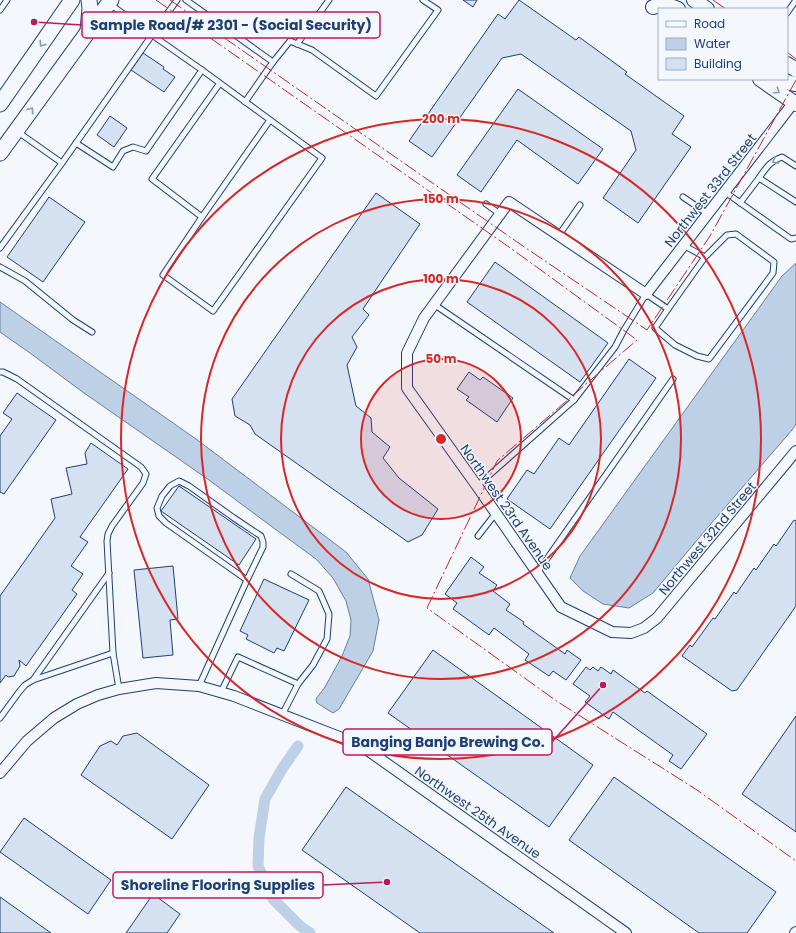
<svg xmlns="http://www.w3.org/2000/svg" width="796" height="933" font-family="Poppins,sans-serif">
  <style>
    .water { fill: #bed0e5; stroke: #687fa3 }
    .lines { fill: none; stroke-linecap: round; stroke-linejoin: round }
    .canal { stroke: #bed0e5; stroke-width: 11 }
    .building { fill: #d5e0f0; stroke: #1d3f73 }
    .service-casing { stroke: #1d3f73; stroke-width: 7 }
    .minor-casing { stroke: #1d3f73; stroke-width: 12 }
    .secondary-casing { stroke: #1d3f73; stroke-width: 16 }
    .primary-casing { stroke: #1d3f73; stroke-width: 17 }
    .service { stroke: #f4f7fb; stroke-width: 5 }
    .minor { stroke: #f4f7fb; stroke-width: 10 }
    .secondary { stroke: #f4f7fb; stroke-width: 14 }
    .primary { stroke: #f4f7fb; stroke-width: 15 }
    .power { stroke: #c62828; stroke-width: 1; stroke-dasharray: 14 3 2 3; stroke-linecap: butt }
    .oneway { stroke: #889bb7 }
    .ring { fill: none; stroke: #d62828; stroke-width: 2 }
    .labels { text-anchor: middle; stroke-width: 3; stroke-linejoin: round; paint-order: stroke }
    .street-label { font-size: 13px; fill: #1d3f73; stroke: #f4f7fb }
    .centre { fill: #d62828; stroke: #f4f7fb; stroke-width: 2 }
    .ring-label { font-size: 12px; text-anchor: middle; font-weight: bold; fill: #d62828; stroke: #f4f7fb; stroke-width: 3; stroke-linejoin: round; paint-order: stroke }
    .leader { fill: none; stroke: #c2185b; stroke-width: 1.5 }
    .callout-dot { fill: #c2185b; stroke: #f4f7fb; stroke-width: 1.5 }
    .callout { fill: #f4f7fb; stroke: #c2185b; stroke-width: 1.5 }
    .callout-label { font-size: 14px; text-anchor: middle; font-weight: bold; fill: #1d3f73 }
  </style>
  <rect width="100%" height="100%" fill="#f4f7fb"/>
  <g class="water">
    <polygon points="796,263 796,424 792,430 703,533 653,593 629,608 603,604 583,591 570,578 580,556 782,276"/>
    <polygon points="0,302 196,439 346,552 368,579 379,620 373,651 339,709 333,713 317,703 316,699 325,687 342,656 350,636 351,620 346,601 333,578 316,559 275,529 209,480 84,393 30,353 0,332"/>
  </g>
  <g class="lines">
    <polyline class="canal" points="298,746 282,769 265,799 259,838 258,866 273,899 300,926 310,933"/>
  </g>
  <g class="building">
    <polygon points="463,0 477,0 473,7"/>
    <polygon points="519,0 576,40 579,37 627,72 625,74 684,116 672,134 691,147 638,223 603,198 636,150 631,131 521,54 502,58 432,157 409,141 498,14 505,19"/>
    <polygon points="143,53 164,67 163,69 175,77 164,92 131,70"/>
    <polygon points="518,89 603,149 578,184 517,140 481,192 457,175"/>
    <polygon points="110,116 127,128 114,147 97,135"/>
    <polygon points="376,193 420,224 363,309 369,315 352,337 357,347 347,365 356,406 371,418 372,432 390,447 383,458 399,478 438,509 422,535 408,542 255,434 250,425 235,416 232,399"/>
    <polygon points="49,197 85,222 43,282 7,257"/>
    <polygon points="495,262 608,343 580,382 467,302"/>
    <polygon points="629,359 656,378 550,529 507,499 527,470 534,474 559,438 569,445"/>
    <polygon points="469,372 480,380 483,377 513,398 497,422 466,400 469,397 457,389"/>
    <polygon points="17,393 56,420 4,494 0,492 0,436 12,419 3,413"/>
    <polygon points="91,443 128,469 80,537 88,542 71,566 83,574 72,590 77,594 26,666 19,660 20,666 14,676 8,677 6,675 0,683 0,596 55,518 51,499 72,494 66,468 87,464 85,453"/>
    <polygon points="179,486 256,539 239,565 161,511"/>
    <polygon points="794,520 796,521 796,606 737,690 732,691 682,656 690,645 692,647 713,618 715,619 734,592 736,594 754,568 756,570 774,544 776,546"/>
    <polygon points="471,557 484,567 479,573 497,585 493,591 510,604 506,610 524,622 523,624 565,654 567,650 581,660 566,680 553,671 549,676 525,660 529,654 494,628 489,635 453,609 457,603 445,594"/>
    <polygon points="173,566 178,619 170,620 173,655 143,658 134,570"/>
    <polygon points="264,579 309,600 284,651 277,648 274,653 246,639 248,635 240,631"/>
    <polygon points="433,650 593,765 549,827 388,713"/>
    <polygon points="586,667 590,670 593,667 598,671 601,667 611,674 613,670 645,693 647,691 707,734 681,769 669,761 673,755 613,712 609,719 585,702 590,696 573,684"/>
    <polygon points="796,716 796,832 742,794"/>
    <polygon points="137,733 209,785 172,839 81,775 100,746 111,741 117,745 123,736"/>
    <polygon points="614,777 776,892 747,933 699,933 569,840"/>
    <polygon points="346,787 554,933 420,933 302,850"/>
    <polygon points="24,818 111,880 88,914 0,852"/>
    <polygon points="153,894 180,914 167,933 126,933"/>
    <polygon points="0,897 51,933 0,933"/>
  </g>
  <g class="lines">
    <g class="service-casing">
      <g id="service">
        <polyline points="186,0 273,62 290,41 312,50 376,96 438,10 423,0"/>
        <polyline points="0,10 7,0"/>
        <polyline points="787,13 796,0"/>
        <polyline points="297,44 329,0"/>
        <path d="M202,70C242,99 282,129 322,158L213,311L163,275L202,217L152,179L220,83"/>
        <polyline points="245,102 273,62"/>
        <polyline points="76,143 113,167 123,151 133,147 146,151 202,70 152,35 177,0"/>
        <polyline points="62,163 152,35 110,4"/>
        <path d="M759,178C766,168 770,161 782,157L796,166"/>
        <polyline points="725,192 791,239 796,238"/>
        <polyline points="683,197 708,214"/>
        <polyline points="740,203 759,178 796,202"/>
        <polyline points="486,204 500,214"/>
        <polyline points="202,217 270,120"/>
        <polyline points="559,235 580,205"/>
        <polyline points="683,245 705,257 727,235 736,234 774,262 773,273 709,359 697,356 675,345 655,328 668,309 705,257"/>
        <polyline points="0,248 62,163 18,132"/>
        <polyline points="0,267 25,281 73,320 92,332"/>
        <polyline points="435,305 574,400"/>
        <polyline points="0,372 3,372 17,379 141,467 146,474 143,483 112,526 108,534 107,541 113,653 119,689"/>
        <polyline points="477,486 574,400 615,347 624,330 646,294 668,309"/>
        <polyline points="478,536 496,513"/>
        <polyline points="537,573 673,379"/>
        <polyline points="291,574 319,591 329,614 327,639 313,665 298,684"/>
        <polyline points="33,680 109,573"/>
        <polyline points="199,686 247,580 166,523 159,516 157,508 162,496 170,486 179,481 189,486 234,518 261,536 263,542 263,547 247,580"/>
        <polyline points="221,692 238,657 298,684 282,715"/>
        <polyline points="0,718 19,692 25,685 33,680 113,653"/>
      </g>
    </g>
    <g class="minor-casing">
      <g id="minor">
        <polyline points="794,102 646,294 509,202 424,318 407,353 407,388 477,486 561,607 612,632 631,633 644,628 657,618 796,451"/>
        <polyline points="0,773 27,741 54,718 77,704 98,695 119,689 156,683 199,686 234,696 342,738 366,749 626,933"/>
        <polyline points="795,933 796,932"/>
      </g>
    </g>
    <g class="secondary-casing">
      <g id="secondary">
        <polyline points="694,0 707,9"/>
        <polyline points="653,7 665,4 678,9"/>
        <polyline points="787,64 796,70"/>
        <polyline points="760,79 796,104"/>
        <polyline points="780,79 790,83 796,84"/>
      </g>
    </g>
    <g class="primary-casing">
      <g id="primary">
        <polyline points="88,31 90,8 89,0"/>
        <polyline points="0,104 72,0"/>
        <polyline points="0,153 111,0"/>
      </g>
    </g>
    <use href="#service" class="service"/>
    <use href="#minor" class="minor"/>
    <use href="#secondary" class="secondary"/>
    <use href="#primary" class="primary"/>
    <g class="power">
      <polyline points="156,0 516,252 637,340 497,461 427,608 558,702 697,790 796,861"/>
      <polyline points="170,0 520,244 647,330 710,236 796,80"/>
      <polyline points="713,0 726,9"/>
      <polyline points="787,52 796,59"/>
    </g>
  </g>
  <defs><path id="oneway-chevron" d="M-2-3.5L2.5 0L-2 3.5" fill="none" stroke-width="1.6" stroke-linecap="round" stroke-linejoin="round"/></defs>
  <g class="oneway">
    <use href="#oneway-chevron" transform="translate(42 44) rotate(125)"/>
    <use href="#oneway-chevron" transform="translate(777 91) rotate(34)"/>
    <use href="#oneway-chevron" transform="translate(31 110) rotate(-54)"/>
    <use href="#oneway-chevron" transform="translate(775 161) rotate(151)"/>
  </g>
  <circle cx="441" cy="439" r="80" fill="#d62828" fill-opacity=".12"/>
  <g class="ring">
    <circle cx="441" cy="439" r="80"/>
    <circle cx="441" cy="439" r="160"/>
    <circle cx="441" cy="439" r="240"/>
    <circle cx="441" cy="439" r="320"/>
  </g>
  <g class="labels">
    <g class="street-label">
      <text transform="translate(710 190) rotate(-52)" y="5">Northwest 33rd Street</text>
      <text transform="translate(507 507) rotate(55)" y="5">Northwest 23rd Avenue</text>
      <text transform="translate(707 538) rotate(-50)" y="5">Northwest 32nd Street</text>
      <text transform="translate(478 812) rotate(35)" y="5">Northwest 25th Avenue</text>
    </g>
  </g>
  <circle cx="441" cy="439" r="6" class="centre"/>
  <g class="ring-label">
    <text x="441" y="123">200 m</text>
    <text x="441" y="203">150 m</text>
    <text x="441" y="283">100 m</text>
    <text x="441" y="363">50 m</text>
  </g>
  <path class="leader" d="M34 22L82 25M603 685L552 742M387 882L323 885"/>
  <g class="callout-dot">
    <circle cx="34" cy="22" r="4"/>
    <circle cx="603" cy="685" r="4"/>
    <circle cx="387" cy="882" r="4"/>
  </g>
  <g class="callout">
    <rect x="82" y="12" width="298" height="26" rx="4"/>
    <rect x="343" y="729" width="209" height="26" rx="4"/>
    <rect x="113" y="872" width="210" height="26" rx="4"/>
  </g>
  <g class="callout-label">
    <text x="231" y="30">Sample Road/# 2301 - (Social Security)</text>
    <text x="448" y="747">Banging Banjo Brewing Co.</text>
    <text x="218" y="890">Shoreline Flooring Supplies</text>
  </g>
  <rect x="658" y="8" width="130" height="72" fill="#f4f7fb" stroke="#9eadc5"/>
  <rect x="666" y="21" width="20" height="6" fill="#f4f7fb" stroke="#9eadc5"/>
  <text x="694" y="28" font-size="12" fill="#1d3f73">Road</text>
  <rect x="666" y="38" width="20" height="12" fill="#bed0e5" stroke="#9eadc5"/>
  <text x="694" y="48" font-size="12" fill="#1d3f73">Water</text>
  <rect x="666" y="58" width="20" height="12" fill="#d5e0f0" stroke="#9eadc5"/>
  <text x="694" y="68" font-size="12" fill="#1d3f73">Building</text>
</svg>
